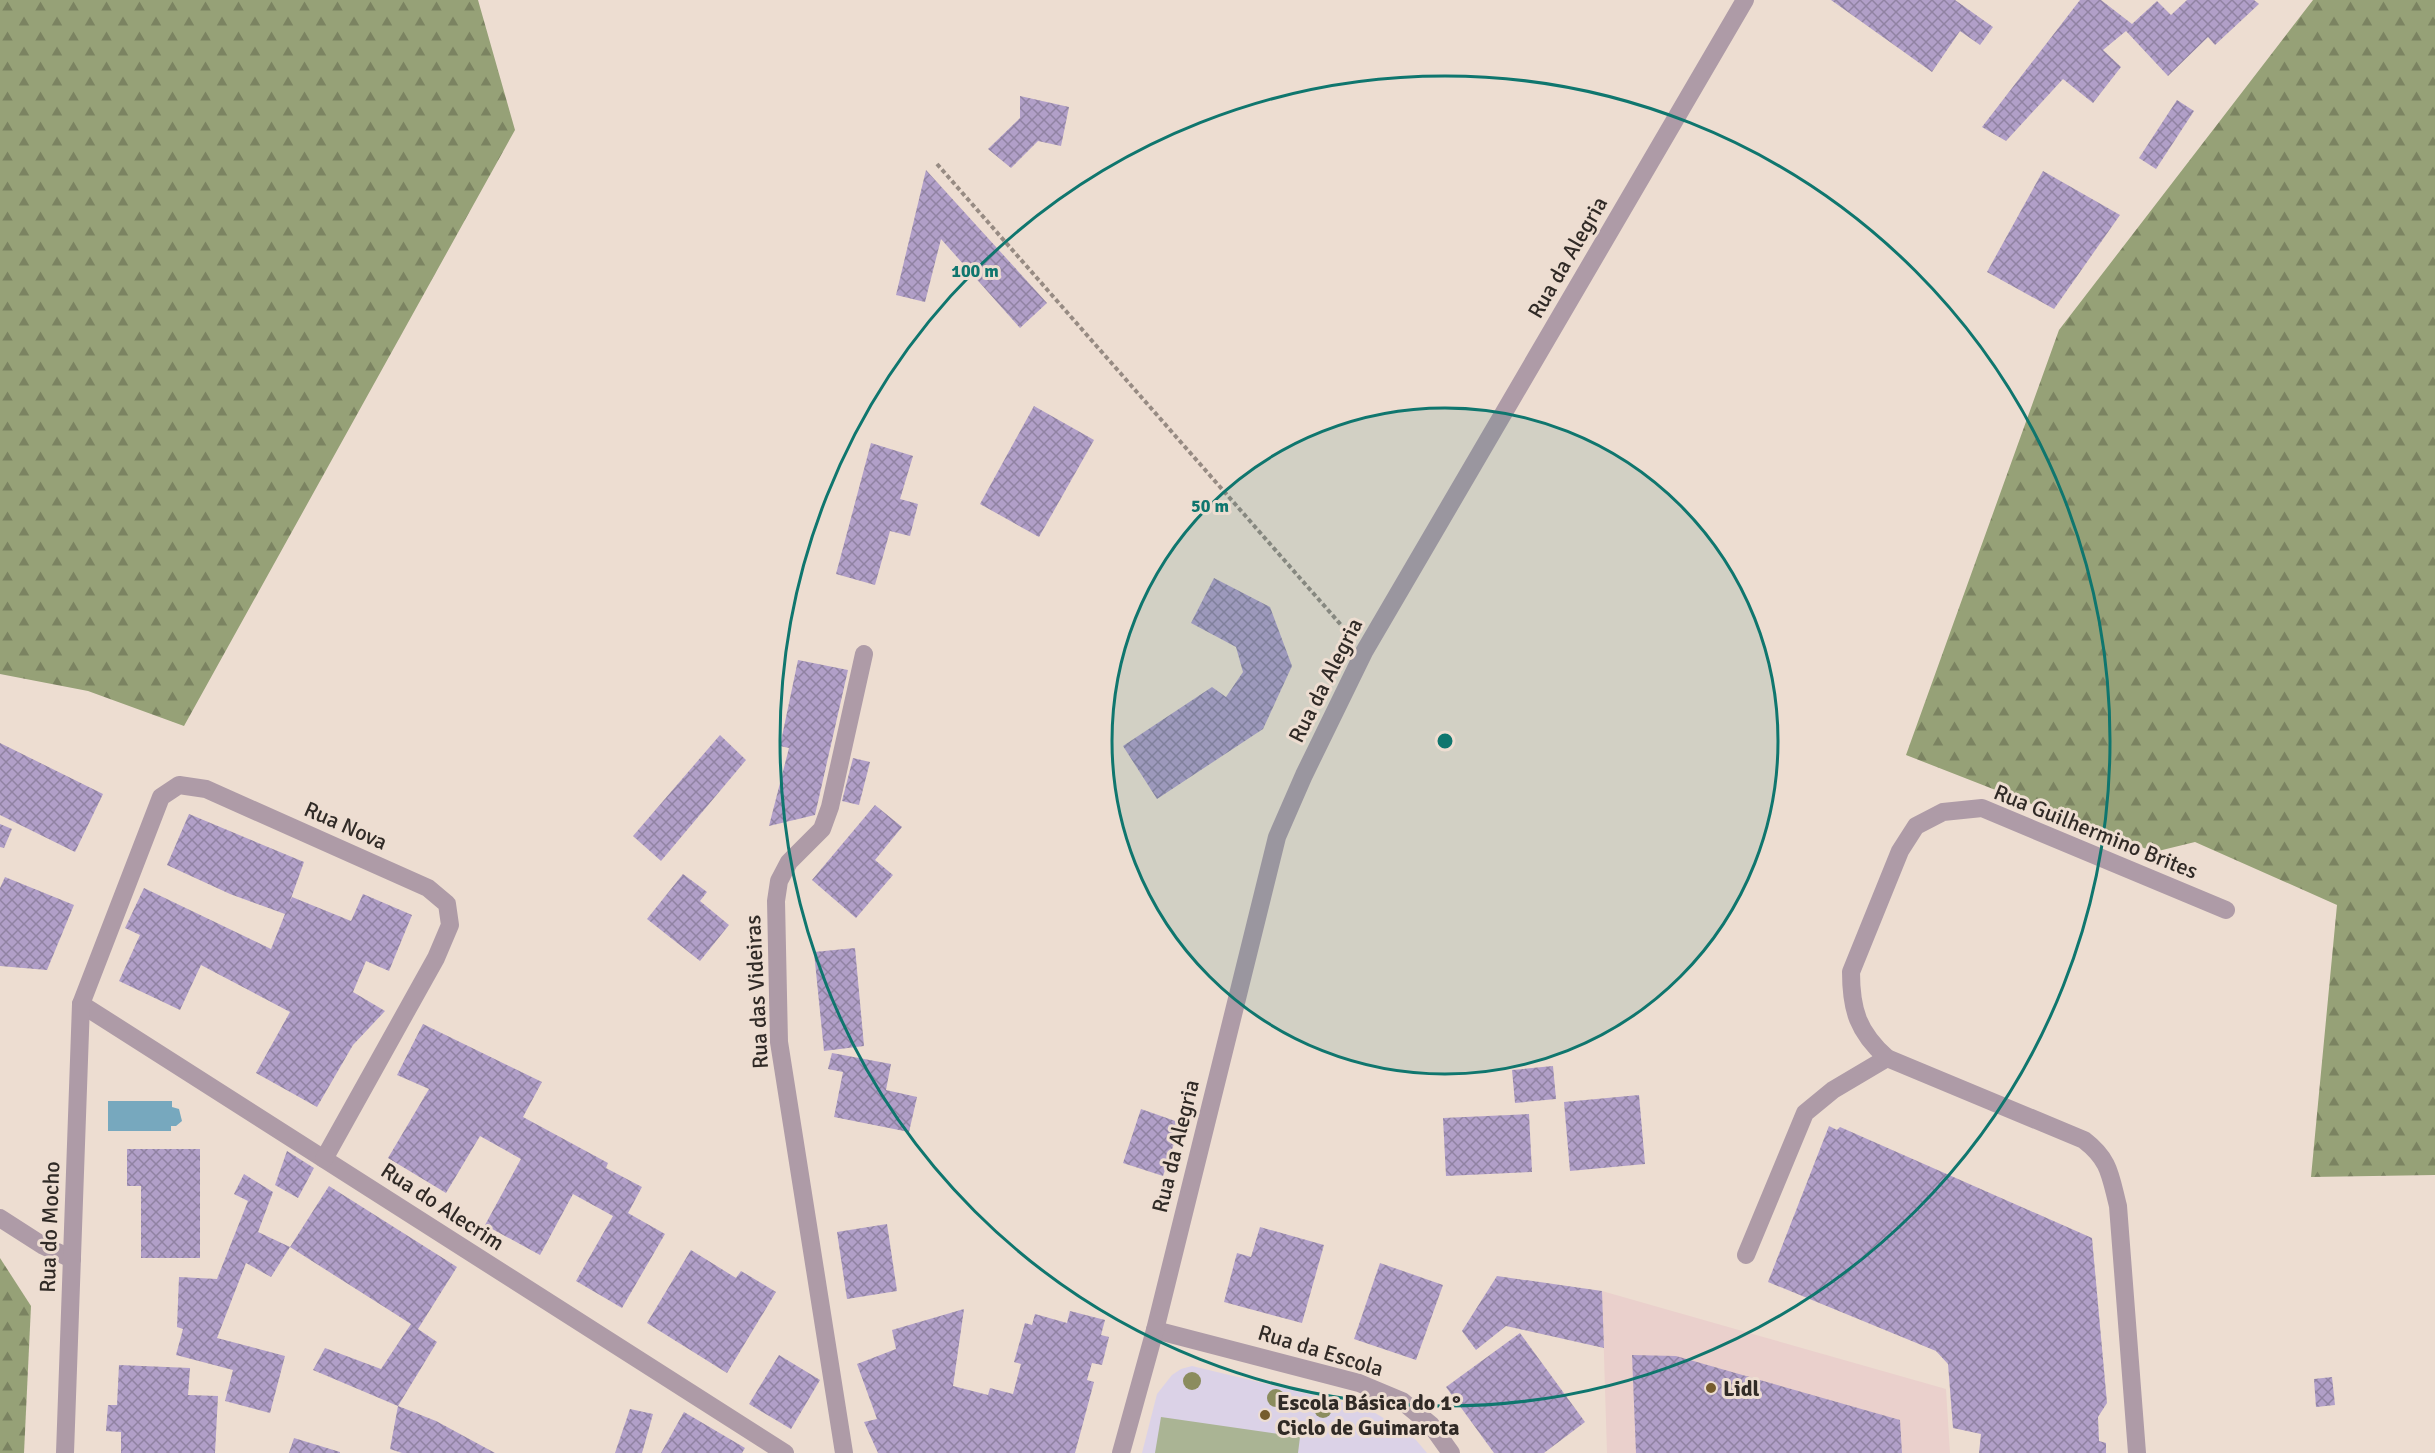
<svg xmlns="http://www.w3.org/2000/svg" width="2435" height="1453" font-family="Signika,sans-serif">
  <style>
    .commercial { fill: #ead0cc }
    .education { fill: #dbd2e7 }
    .grass { fill: #aab494 }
    .forest { fill: url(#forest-firs) }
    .water { fill: #77a8be }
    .building { fill: url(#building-cross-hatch) }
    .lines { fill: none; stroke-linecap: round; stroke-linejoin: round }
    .path { stroke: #978b83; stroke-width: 4; stroke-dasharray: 4.5 3; stroke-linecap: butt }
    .minor { stroke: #ae9ba7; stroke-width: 18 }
    .tree { fill: #8b8c5e }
    .ring { fill: none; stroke: #0f766e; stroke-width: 3 }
    .poi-dot { fill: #765c2e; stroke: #edddd1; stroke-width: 2 }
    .labels { text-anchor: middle; stroke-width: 6; stroke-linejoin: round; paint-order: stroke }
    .street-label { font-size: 22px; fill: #302a26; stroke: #edddd1 }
    .poi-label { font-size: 22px; font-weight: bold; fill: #302a26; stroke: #edddd1; text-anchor: start }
    .centre { fill: #0f766e; stroke: #edddd1; stroke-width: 3 }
    .ring-label { font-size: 18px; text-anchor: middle; font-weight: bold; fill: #0f766e; stroke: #edddd1; stroke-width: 6; stroke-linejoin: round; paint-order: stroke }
  </style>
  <defs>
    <pattern id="forest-firs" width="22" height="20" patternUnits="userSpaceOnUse" patternTransform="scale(1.5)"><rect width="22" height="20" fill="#96a177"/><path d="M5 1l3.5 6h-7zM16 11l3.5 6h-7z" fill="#7b8361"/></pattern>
    <pattern id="building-cross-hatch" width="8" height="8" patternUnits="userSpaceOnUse" patternTransform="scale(1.5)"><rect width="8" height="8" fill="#b19fc8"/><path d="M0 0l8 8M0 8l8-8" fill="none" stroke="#9082a2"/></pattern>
  </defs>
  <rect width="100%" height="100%" fill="#edddd1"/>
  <polygon class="commercial" points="1602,1291 1946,1389 1950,1453 1607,1453"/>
  <polygon class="education" points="1192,1366 1367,1408 1398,1427 1416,1440 1427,1453 1142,1453 1157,1394 1172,1375 1181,1369"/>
  <polygon class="grass" points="1161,1417 1300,1437 1298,1453 1155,1453"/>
  <g class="forest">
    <polygon points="0,0 478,0 515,130 184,726 88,691 0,674"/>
    <polygon points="2313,0 2435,0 2435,1175 2311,1177 2337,905 2195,842 2154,852 1906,755 2059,330"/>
    <polygon points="0,1258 31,1306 24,1453 0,1453"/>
  </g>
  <polygon class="water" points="108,1101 172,1101 172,1107 179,1109 182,1121 176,1126 171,1126 171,1131 108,1131"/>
  <g class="building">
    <polygon points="1831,0 1955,0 1993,27 1980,45 1960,31 1932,72"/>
    <polygon points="2080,0 2101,0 2132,24 2157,1 2171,15 2187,0 2254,0 2259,4 2215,45 2208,37 2168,76 2126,31 2103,50 2121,67 2093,103 2063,79 2006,141 1982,127"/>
    <polygon points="1020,96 1069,107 1061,146 1038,141 1011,168 988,149 1020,118"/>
    <polygon points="2177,100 2194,111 2156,169 2139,158"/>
    <polygon points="926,170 1047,303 1020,328 941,239 925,302 896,295"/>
    <polygon points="2043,171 2120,215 2054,309 1987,272"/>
    <polygon points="1034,406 1094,440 1039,537 980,504"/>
    <polygon points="871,443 913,456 900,499 918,504 910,536 890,531 875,585 836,574"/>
    <polygon points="1214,578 1270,607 1292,666 1263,729 1157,799 1123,746 1212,687 1226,697 1243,672 1236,647 1191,623"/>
    <polygon points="798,660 848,670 815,815 769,826 789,748 780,746"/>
    <polygon points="720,735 746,760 661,861 633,836"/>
    <polygon points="0,743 103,794 75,852 0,815"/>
    <polygon points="853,758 870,762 859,805 842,801"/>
    <polygon points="875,805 902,827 875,860 893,875 856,918 812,880"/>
    <polygon points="189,814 304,862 289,904 292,897 351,921 363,894 412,915 389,971 366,961 353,992 385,1011 353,1045 317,1107 256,1073 290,1012 201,965 180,1010 119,981 140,935 125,928 144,888 271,949 285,914 230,894 167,865"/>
    <polygon points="0,824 12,829 4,848 0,847"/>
    <polygon points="683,874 707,892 700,901 729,925 700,961 647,919"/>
    <polygon points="5,877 74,905 47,970 0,966 0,888"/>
    <polygon points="855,948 864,1046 824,1051 814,952"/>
    <polygon points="423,1024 542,1082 523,1117 608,1163 606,1168 642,1187 628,1213 665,1234 622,1308 576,1281 613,1216 573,1194 540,1255 485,1225 521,1159 480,1136 446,1193 388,1158 429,1089 397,1075"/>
    <polygon points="832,1053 891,1064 886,1090 917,1097 909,1132 834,1117 843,1072 828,1069"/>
    <polygon points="1553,1066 1556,1099 1515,1103 1512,1070"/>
    <polygon points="1639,1095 1645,1164 1570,1171 1564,1102"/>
    <polygon points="1141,1109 1181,1123 1163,1176 1123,1163"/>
    <polygon points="1529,1114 1532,1172 1446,1176 1443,1118"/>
    <polygon points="1829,1126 1837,1130 1840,1127 2092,1238 2107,1403 2098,1417 2099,1441 2106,1443 2106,1453 1979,1453 1981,1434 1953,1428 1948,1364 1936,1351 1768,1282"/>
    <polygon points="127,1149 200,1149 200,1258 141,1258 141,1186 127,1186"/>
    <polygon points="287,1151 314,1168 298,1198 275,1185"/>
    <polygon points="244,1174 273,1192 258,1232 290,1247 329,1186 457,1267 418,1329 437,1342 398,1406 313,1370 325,1348 381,1369 411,1324 290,1247 271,1277 246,1263 217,1338 285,1356 270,1413 225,1401 233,1370 176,1355 183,1329 177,1327 179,1277 217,1279 248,1201 234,1194"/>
    <polygon points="887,1224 897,1291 847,1299 837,1232"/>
    <polygon points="1260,1227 1324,1245 1302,1323 1224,1302 1237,1253 1251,1257"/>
    <polygon points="691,1250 736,1278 741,1271 776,1292 727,1373 647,1323"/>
    <polygon points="1380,1263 1443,1285 1416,1360 1354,1339"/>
    <polygon points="1497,1276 1602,1291 1604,1348 1506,1326 1476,1350 1462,1331"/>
    <polygon points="964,1309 953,1386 988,1395 990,1388 1013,1394 1021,1364 1014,1362 1025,1323 1032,1325 1035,1314 1067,1323 1070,1311 1105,1320 1101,1335 1109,1337 1102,1365 1092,1363 1087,1380 1094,1382 1075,1453 878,1453 864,1422 877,1419 857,1364 896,1349 892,1330"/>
    <polygon points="1520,1333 1585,1422 1544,1453 1494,1453 1446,1387"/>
    <polygon points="779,1355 820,1380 791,1429 749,1404"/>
    <polygon points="1632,1355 1676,1356 1900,1420 1902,1453 1636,1453"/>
    <polygon points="119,1365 190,1368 188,1395 218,1396 215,1453 121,1453 121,1432 106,1431 108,1405 117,1405"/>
    <polygon points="2332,1377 2335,1405 2316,1407 2314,1379"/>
    <polygon points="398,1406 436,1421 495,1453 402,1453 390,1449"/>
    <polygon points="630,1409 653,1414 642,1453 615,1453"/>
    <polygon points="684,1412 745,1448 742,1453 661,1453"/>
    <polygon points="294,1438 340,1452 340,1453 289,1453"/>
  </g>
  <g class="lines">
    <polyline class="path" points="937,164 1342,626"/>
    <g class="minor">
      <polyline points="81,1004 785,1453"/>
      <polyline points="0,1218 42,1245 72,1259"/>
      <polyline points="1746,1255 1805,1113 1833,1090 1887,1058"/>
      <polyline points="1155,1330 1359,1383 1402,1401 1431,1425 1451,1453"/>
      <polyline points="65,1453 81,1004 161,797 179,785 206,789 428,888 447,904 450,925 436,958 324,1159"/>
      <polyline points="844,1453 779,1042 776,901 779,881 789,862 822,829 830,807 864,654"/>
      <polyline points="1121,1453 1155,1330 1277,837 1304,775 1364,652 1745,0"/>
      <path d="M2137,1453L2118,1206C2110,1175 2110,1160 2084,1140L1887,1058C1858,1032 1851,1010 1851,972L1900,851L1916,826L1943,812L1982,808L2226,910"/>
    </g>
  </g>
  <g class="tree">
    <circle cx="1192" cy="1381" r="9"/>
    <circle cx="1276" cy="1398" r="9"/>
    <circle cx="1323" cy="1409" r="9"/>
  </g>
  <circle cx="1445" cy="741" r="333" fill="#0f766e" fill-opacity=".12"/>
  <g class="ring">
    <circle cx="1445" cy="741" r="333"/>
    <circle cx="1445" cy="741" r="665"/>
  </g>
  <g class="poi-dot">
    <circle cx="1711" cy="1388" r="6"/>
    <circle cx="1265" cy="1415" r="6"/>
  </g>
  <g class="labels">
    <g class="street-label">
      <text transform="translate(1567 257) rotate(-60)" y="8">Rua da Alegria</text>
      <text transform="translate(1325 680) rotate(-63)" y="8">Rua da Alegria</text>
      <text transform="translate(346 825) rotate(24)" y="8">Rua Nova</text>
      <text transform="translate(2096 831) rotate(22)" y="8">Rua Guilhermino Brites</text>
      <text transform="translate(756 992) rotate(-93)" y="8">Rua das Videiras</text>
      <text transform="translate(1175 1146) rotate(-76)" y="8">Rua da Alegria</text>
      <text transform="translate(443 1206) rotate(33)" y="8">Rua do Alecrim</text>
      <text transform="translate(49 1227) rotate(-88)" y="8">Rua do Mocho</text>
      <text transform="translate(1321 1350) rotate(17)" y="8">Rua da Escola</text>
    </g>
    <g class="poi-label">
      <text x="1723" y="1396">Lidl</text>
      <text x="1277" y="1410">Escola Básica do 1°<tspan x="1277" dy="25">Ciclo de Guimarota</tspan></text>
    </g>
  </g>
  <circle cx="1445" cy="741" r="9" class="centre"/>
  <g class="ring-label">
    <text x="975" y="277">100 m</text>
    <text x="1210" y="512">50 m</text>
  </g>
</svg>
